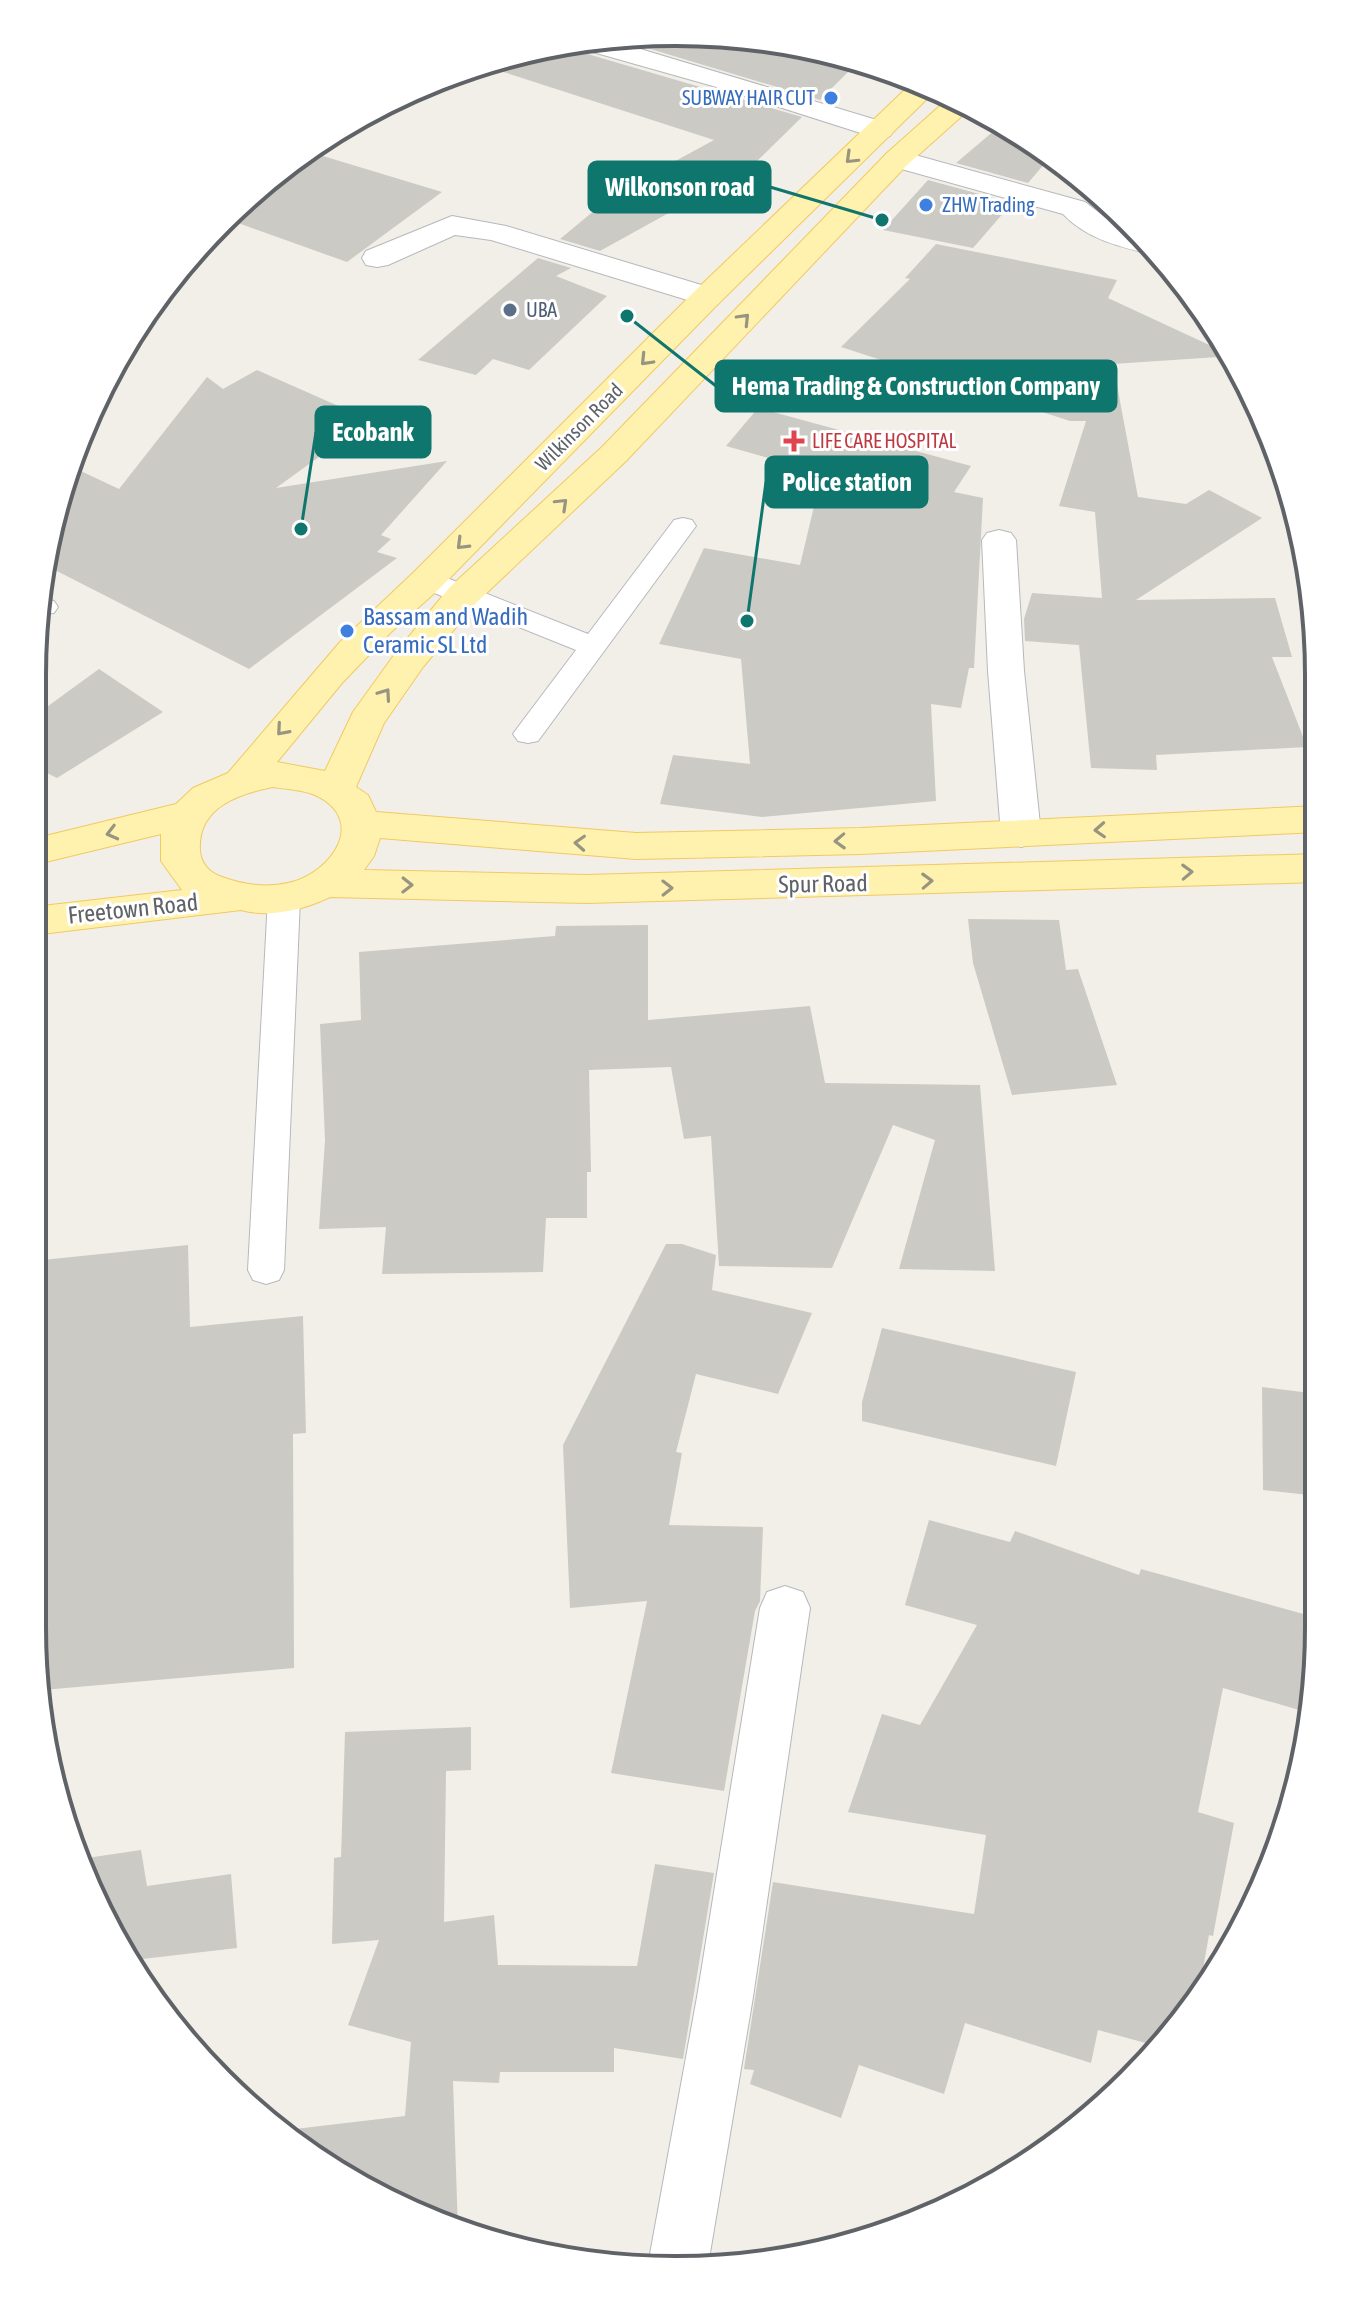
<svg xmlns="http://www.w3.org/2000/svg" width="1351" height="2302" font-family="'Asap Condensed',sans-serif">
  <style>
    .building { fill: #cccac5 }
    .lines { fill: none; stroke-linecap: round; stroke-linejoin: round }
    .lane-casing { stroke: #b5b8bc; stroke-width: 2 }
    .street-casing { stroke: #b5b8bc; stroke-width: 2 }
    .primary-casing { stroke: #f2c960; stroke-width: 2 }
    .lane { fill: #fff; fill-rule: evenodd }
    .street { fill: #fff; fill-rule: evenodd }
    .primary { fill: #fff2af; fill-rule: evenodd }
    .oneway { stroke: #979581 }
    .shop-dot { fill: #3f7fe0; stroke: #fff; stroke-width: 3 }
    .service-dot { fill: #5c6f8a; stroke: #fff; stroke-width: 3 }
    .health-dot { fill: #e0444e; stroke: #fff; stroke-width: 3 }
    .labels { text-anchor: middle; stroke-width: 6; stroke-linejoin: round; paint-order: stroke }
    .far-shop-label { font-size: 20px; fill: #366cbe; stroke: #fff; text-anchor: end }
    .far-service-label { font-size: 20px; fill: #4e5e75; stroke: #fff; text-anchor: start }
    .far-street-label { font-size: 20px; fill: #5f6368; stroke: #fff }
    .far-health-label { font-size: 20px; fill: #be3a42; stroke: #fff; text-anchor: start }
    .shop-label { font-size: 24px; fill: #366cbe; stroke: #fff; text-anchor: start }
    .street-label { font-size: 24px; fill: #5f6368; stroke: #fff }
    .rim { fill: none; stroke: #5f6368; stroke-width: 4 }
    .leader { fill: none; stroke: #0f766e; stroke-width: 3 }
    .callout-dot { fill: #0f766e; stroke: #fff; stroke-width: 3 }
    .callout { fill: #0f766e; stroke: #0f766e; stroke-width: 3 }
    .callout-label { font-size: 26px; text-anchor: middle; font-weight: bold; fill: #fff }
  </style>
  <rect width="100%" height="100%" fill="#f1efe8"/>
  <g class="building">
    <polygon points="676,32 756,40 851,69 820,100 614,38"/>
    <polygon points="569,42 574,50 802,117 750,168 600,251 560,239 613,195 714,140 482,65 550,44"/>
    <polygon points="1002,124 1033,141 1051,156 1028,183 956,163"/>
    <polygon points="303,153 313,153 442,192 347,262 224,218"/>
    <polygon points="928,180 1012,203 973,248 883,230"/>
    <polygon points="936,244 1117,280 1108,298 1233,356 1113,364 1138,497 1186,504 1209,490 1262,518 1136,600 1275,598 1292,657 1272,657 1307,747 1156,755 1157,770 1091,768 1079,645 1025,641 1024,619 1032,593 1102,598 1095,512 1059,506 1086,421 1070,421 841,347 910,279 905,278"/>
    <polygon points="538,258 571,268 556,276 607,296 529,370 493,359 476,375 418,360"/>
    <polygon points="257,370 370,420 276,488 447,461 381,535 391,539 377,552 397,558 249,669 47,566 68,465 119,489 207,377 223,389"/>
    <polygon points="758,408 971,466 954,492 983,498 974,668 969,668 961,708 931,704 936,801 762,817 660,804 673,755 750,764 741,659 659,644 704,548 800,565 822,473 726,446"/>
    <polygon points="99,669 163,712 57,778 33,766 33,717"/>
    <polygon points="968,919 1059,920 1066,970 1078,969 1117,1085 1012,1095 973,963"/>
    <polygon points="648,925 648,1020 810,1006 825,1083 980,1085 995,1271 899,1269 935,1140 893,1125 832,1268 719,1266 711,1136 684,1139 671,1067 589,1070 591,1172 587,1172 587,1218 546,1218 543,1272 382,1274 386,1227 319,1229 325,1140 320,1024 361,1020 359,952 555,936 556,926"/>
    <polygon points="666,1244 682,1244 716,1255 712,1290 812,1313 778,1394 696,1374 676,1452 682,1453 669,1525 763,1527 760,1601 755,1611 724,1791 611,1773 647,1601 570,1608 563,1445"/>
    <polygon points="188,1245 190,1327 303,1316 306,1433 293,1434 294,1668 43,1690 32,1626 38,1485 32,1485 33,1261"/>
    <polygon points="882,1328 1076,1372 1056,1466 862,1421 862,1402"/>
    <polygon points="1262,1387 1318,1394 1318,1496 1263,1490"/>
    <polygon points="929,1520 1010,1542 1015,1531 1139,1575 1141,1569 1318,1618 1318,1647 1306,1712 1223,1688 1198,1812 1234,1823 1213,1936 1209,1935 1198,1997 1153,2045 1098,2030 1091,2063 965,2023 944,2094 859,2065 841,2118 750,2084 754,2070 744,2069 773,1882 974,1914 986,1835 848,1812 882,1714 920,1725 977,1625 905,1605"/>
    <polygon points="471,1727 471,1770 446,1771 444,1922 494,1915 498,1965 637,1966 655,1864 714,1873 683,2059 614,2048 614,2072 500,2072 499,2083 453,2081 458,2230 278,2131 405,2116 411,2042 348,2025 379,1940 332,1944 334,1858 341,1857 345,1732"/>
    <polygon points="141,1850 147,1886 231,1874 237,1948 134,1960 80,1859"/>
  </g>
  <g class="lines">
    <g class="lane-casing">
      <g id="lane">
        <polygon points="683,518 692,520 696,526 538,741 528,743 518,741 513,734 518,727 576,650 417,586 413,580 417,574 427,572 437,574 588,634 674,520"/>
        <polygon points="40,598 54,601 58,607 54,613 37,614"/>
        <polygon points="284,888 295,891 300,899 284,1270 279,1280 266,1284 253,1280 248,1270 268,899 273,891"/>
      </g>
    </g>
    <g class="street-casing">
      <g id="street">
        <polygon points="607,39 890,124 894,130 890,136 880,139 870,136 713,86 575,47 572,42"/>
        <path d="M897,150L1085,202L1111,222L1138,232L1161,253L1154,255C1121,247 1088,240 1063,214L887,165L882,159L887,153Z"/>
        <polygon points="452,216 506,226 718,290 723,297 718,304 707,306 491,240 455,235 388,265 377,267 366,265 362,258 366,251"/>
        <polygon points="999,530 1011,533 1016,540 1024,671 1041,834 1035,843 1021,847 1007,843 1001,834 988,671 982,540 987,533"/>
        <polygon points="785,1586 803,1592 810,1608 753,1997 708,2265 675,2270 648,2265 697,1997 760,1608 767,1592"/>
      </g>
    </g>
    <g class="primary-casing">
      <path id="primary" d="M916,79L937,89L718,304L440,588L389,634L342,683L277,762L325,771L353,712L397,651L450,587L602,447L887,153L951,96L971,108L907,165L626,461L476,603L423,667L384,723L356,787L368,795L376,812L636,833L860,828L1318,806V832L860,854L636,859L380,838L374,856L364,870L586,875L1318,854V882L586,903L330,897C303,910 270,918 241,910L33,935V907L182,890L161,861V834L33,865V839L176,804L193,788L228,773L340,642L414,572L696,290ZM273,787C286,789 303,790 315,795C369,820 331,874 288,883C266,888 244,885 222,877C210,873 201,864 200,851C197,808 237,794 273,787Z"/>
    </g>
    <use href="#lane" class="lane"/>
    <use href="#street" class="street"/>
    <use href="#primary" class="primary"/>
  </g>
  <defs><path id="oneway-chevron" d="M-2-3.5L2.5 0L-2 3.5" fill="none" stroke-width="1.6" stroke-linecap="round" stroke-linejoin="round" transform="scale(2)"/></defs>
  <g class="oneway">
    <use href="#oneway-chevron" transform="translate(851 158) rotate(136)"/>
    <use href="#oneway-chevron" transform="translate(744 319) rotate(-46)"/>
    <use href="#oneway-chevron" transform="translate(646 360) rotate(134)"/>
    <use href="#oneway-chevron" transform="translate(562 504) rotate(-44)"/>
    <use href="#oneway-chevron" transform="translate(462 544) rotate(135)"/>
    <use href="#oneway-chevron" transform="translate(385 694) rotate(-55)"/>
    <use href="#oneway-chevron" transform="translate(282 730) rotate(131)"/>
    <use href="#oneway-chevron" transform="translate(1100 830) rotate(177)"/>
    <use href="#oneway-chevron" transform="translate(112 833) rotate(166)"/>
    <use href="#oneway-chevron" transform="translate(840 841) rotate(178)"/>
    <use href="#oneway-chevron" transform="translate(580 843) rotate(-177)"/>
    <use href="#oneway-chevron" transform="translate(1187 872) rotate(-2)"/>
    <use href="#oneway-chevron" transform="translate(927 881) rotate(-2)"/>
    <use href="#oneway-chevron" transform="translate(407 885) rotate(1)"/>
    <use href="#oneway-chevron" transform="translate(667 888) rotate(-1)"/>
  </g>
  <g class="shop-dot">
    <circle cx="831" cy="98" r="8"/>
    <circle cx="926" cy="205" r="8"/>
    <circle cx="347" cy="631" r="8"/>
  </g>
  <circle class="service-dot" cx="510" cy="310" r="8"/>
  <path class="health-dot" d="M790 429h8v8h8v8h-8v8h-8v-8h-8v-8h8z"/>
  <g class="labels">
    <g class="far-shop-label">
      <text x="815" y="105">SUBWAY HAIR CUT</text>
      <text x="942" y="212" text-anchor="start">ZHW Trading</text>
    </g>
    <g class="far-service-label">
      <text x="526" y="317">UBA</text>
    </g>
    <g class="far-street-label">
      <text transform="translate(579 427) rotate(-45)" y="7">Wilkinson Road</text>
    </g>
    <g class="far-health-label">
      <text x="812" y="448">LIFE CARE HOSPITAL</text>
    </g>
    <g class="shop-label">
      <text x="363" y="625">Bassam and Wadih<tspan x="363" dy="28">Ceramic SL Ltd</tspan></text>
    </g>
    <g class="street-label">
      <text transform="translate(823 884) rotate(-1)" y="8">Spur Road</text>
      <text transform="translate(133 909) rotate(-6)" y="8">Freetown Road</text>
    </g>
  </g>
  <path d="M0 0H1351V2302H0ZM675 46H676A629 629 0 0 1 1305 675V1627A629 629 0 0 1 676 2256H675A629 629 0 0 1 46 1627V675A629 629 0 0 1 675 46Z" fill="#fff" fill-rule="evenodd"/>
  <path class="rim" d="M675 46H676A629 629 0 0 1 1305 675V1627A629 629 0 0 1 676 2256H675A629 629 0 0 1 46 1627V675A629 629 0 0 1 675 46Z"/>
  <path class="leader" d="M882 220L770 187M627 316L716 386M301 529L316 432M747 621L766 482"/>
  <g class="callout-dot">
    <circle cx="882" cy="220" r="8"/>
    <circle cx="627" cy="316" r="8"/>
    <circle cx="301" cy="529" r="8"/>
    <circle cx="747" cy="621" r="8"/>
  </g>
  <g class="callout">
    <rect x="589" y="162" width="181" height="50" rx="8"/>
    <rect x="716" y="361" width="400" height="50" rx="8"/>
    <rect x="316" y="407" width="114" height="50" rx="8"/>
    <rect x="766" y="457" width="161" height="50" rx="8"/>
  </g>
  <g class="callout-label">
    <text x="680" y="196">Wilkonson road</text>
    <text x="916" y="395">Hema Trading &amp; Construction Company</text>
    <text x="373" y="441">Ecobank</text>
    <text x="847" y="491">Police station</text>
  </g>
</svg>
